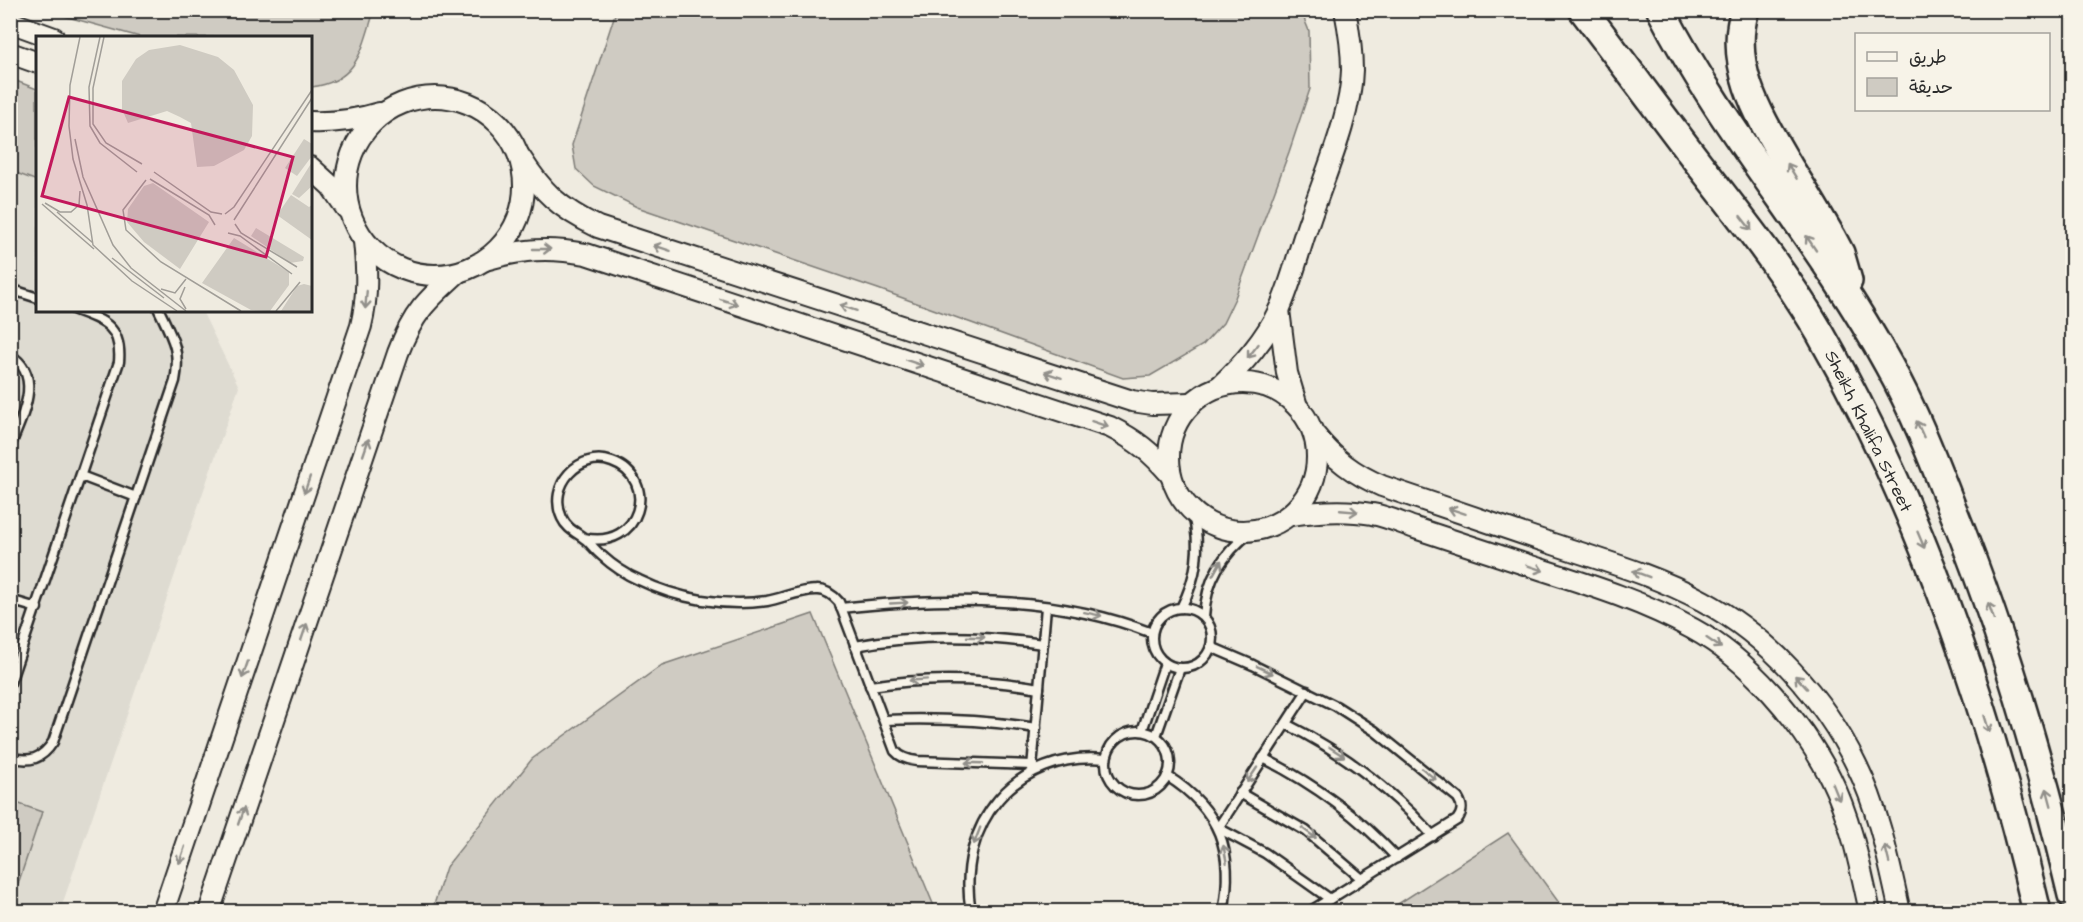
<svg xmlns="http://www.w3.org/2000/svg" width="2083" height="922" font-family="'Architects Daughter','Playpen Sans Arabic',sans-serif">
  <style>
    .built { fill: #dedbd1 }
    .green { fill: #cfcbc2; stroke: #7d7b76; stroke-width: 1.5 }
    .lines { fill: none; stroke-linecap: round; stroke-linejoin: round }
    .service-casing { stroke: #2b2b2b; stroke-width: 13 }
    .tertiary-casing { stroke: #2b2b2b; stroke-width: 24 }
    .trunk-casing { stroke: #2b2b2b; stroke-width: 32 }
    .service { stroke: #f7f3e8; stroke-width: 8 }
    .tertiary { stroke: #f7f3e8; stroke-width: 20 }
    .trunk { stroke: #f7f3e8; stroke-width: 27 }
    .oneway { stroke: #918f8a }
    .labels { text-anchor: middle; stroke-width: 4.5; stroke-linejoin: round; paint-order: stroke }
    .street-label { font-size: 18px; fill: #2b2b2b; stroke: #f7f3e8 }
    .inset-road { fill: none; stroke: #a19e98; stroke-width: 1.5 }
    .view { fill: #c2185b; fill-opacity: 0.15; stroke: #c2185b; stroke-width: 3 }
    .inset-edge { fill: none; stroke: #2b2b2b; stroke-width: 3 }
  </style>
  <rect width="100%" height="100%" fill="#efebe0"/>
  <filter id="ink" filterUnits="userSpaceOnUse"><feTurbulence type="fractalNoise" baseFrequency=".0167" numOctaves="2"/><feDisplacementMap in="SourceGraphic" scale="12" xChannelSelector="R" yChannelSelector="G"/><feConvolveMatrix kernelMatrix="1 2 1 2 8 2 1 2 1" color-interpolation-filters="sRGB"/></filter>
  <g filter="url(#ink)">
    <polygon class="built" points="11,171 37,181 38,310 202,311 239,387 60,911 11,912"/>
    <g class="green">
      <path d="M46,11H374C362,49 358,82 311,87L310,38L140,37Z"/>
      <polygon points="1301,11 1309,31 1310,89 1289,152 1235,298 1223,323 1203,345 1150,376 1123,378 878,289 637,207 594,186 576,169 572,145 616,11"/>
      <polygon points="11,79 37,89 37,181 11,171"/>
      <polygon points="813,614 936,911 432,911 446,867 532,759 662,665"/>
      <polygon points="11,801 42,812 11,905 10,801"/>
      <polygon points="1508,833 1565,911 1387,911"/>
    </g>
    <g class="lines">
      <g class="service-casing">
        <g id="service">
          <polyline points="10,289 38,298"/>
          <path d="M10,355C45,376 21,418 10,447"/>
          <polyline points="81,476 136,497"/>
          <path d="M584,538C641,551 660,479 612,462C579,450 547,486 562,518C567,529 576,532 585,539C591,544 595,550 601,555C612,565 625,574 639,580C678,599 724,607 767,601C783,598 800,590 816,590C826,589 833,595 839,602L895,751C901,758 908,760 917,761L1033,765"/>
          <polyline points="10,600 37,608"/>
          <path d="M841,608C944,597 1054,594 1152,633"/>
          <path d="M1181,608C1197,577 1201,548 1193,514"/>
          <circle cx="1182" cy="638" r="30"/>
          <path d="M1204,617C1206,580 1222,554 1251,532"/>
          <path d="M855,646C918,634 979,635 1043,644"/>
          <path d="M1211,647L1253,665L1336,706L1375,731L1458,798C1463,806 1463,812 1457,820L1309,912"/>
          <path d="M10,683L119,362C122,327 105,321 75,310"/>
          <path d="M870,686C927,677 982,678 1039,688"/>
          <polyline points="1307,691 1218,828 1265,853 1330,899"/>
          <path d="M884,720C935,718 985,720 1036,728"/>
          <path d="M1286,724C1343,752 1390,788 1433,836"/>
          <polyline points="1142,731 1165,663"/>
          <circle cx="1138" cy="763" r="32"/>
          <polyline points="1156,736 1180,668"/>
          <path d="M10,757C30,763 42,759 53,742L175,381C181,351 172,337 159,310"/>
          <path d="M1263,758C1315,784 1358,816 1397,858"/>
          <polyline points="1032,768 1046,607"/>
          <path d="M1167,776C1220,809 1235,852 1223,912"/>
          <polyline points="1240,793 1306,831 1362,879"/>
          <path d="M971,912C955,824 1016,750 1106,759"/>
        </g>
      </g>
      <g class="tertiary-casing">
        <g id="tertiary">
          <polyline points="10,22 54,38"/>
          <polyline points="10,53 38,63"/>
          <circle cx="435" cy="186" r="89"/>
          <path d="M310,122C335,123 356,120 379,113"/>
          <path d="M520,157C543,193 559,208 598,227L1132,401L1152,404L1191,403"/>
          <polyline points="310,167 331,186 346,208"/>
          <path d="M485,260C522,249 548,247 586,254L1110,427C1136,440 1151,452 1170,474"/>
          <polyline points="1279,310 1287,373 1296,403"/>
          <circle cx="1243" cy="457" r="74"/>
          <path d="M1220,386C1243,364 1265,340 1279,310C1292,282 1299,249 1310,219C1325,174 1351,116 1352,70C1352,49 1349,30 1345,10"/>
          <path d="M1315,435C1334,459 1354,474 1382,486C1438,505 1494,524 1550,543C1601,560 1655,575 1703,601C1768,636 1824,698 1856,764C1879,810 1889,862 1900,912"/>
          <path d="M1291,515C1318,511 1344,509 1372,514C1386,516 1401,523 1415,528C1442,537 1470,546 1497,555C1562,577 1632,595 1693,629C1748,659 1801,720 1830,777C1851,819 1860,866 1870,912"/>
          <path d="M163,912L361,326C368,297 367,270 364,241"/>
          <path d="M209,912L398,353C413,313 426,301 457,273"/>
        </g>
      </g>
      <g class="trunk-casing">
        <g id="trunk">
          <path d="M1583,10C1626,66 1667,123 1710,178C1749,228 1788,278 1820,333C1923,513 1990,710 2037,912"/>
          <path d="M1661,10C1725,135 1821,241 1888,364C1914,410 1933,459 1952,508C2003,634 2041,763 2072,895"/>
          <path d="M1745,10C1727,67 1762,120 1789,167C1804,190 1818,214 1832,238L1840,253L1848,281"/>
        </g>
      </g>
      <use href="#service" class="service"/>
      <use href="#tertiary" class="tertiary"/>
      <use href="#trunk" class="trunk"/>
    </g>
    <defs><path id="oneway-shaft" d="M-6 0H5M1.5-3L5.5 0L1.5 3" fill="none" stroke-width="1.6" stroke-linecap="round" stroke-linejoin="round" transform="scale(1.5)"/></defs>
    <g class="oneway">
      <use href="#oneway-shaft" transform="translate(1792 171) rotate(-121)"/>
      <use href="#oneway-shaft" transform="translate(1746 223) rotate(52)"/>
      <use href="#oneway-shaft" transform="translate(1811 243) rotate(-124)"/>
      <use href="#oneway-shaft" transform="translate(662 248) rotate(-162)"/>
      <use href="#oneway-shaft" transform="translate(542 249)"/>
      <use href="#oneway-shaft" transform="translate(366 300) rotate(95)"/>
      <use href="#oneway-shaft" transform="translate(729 302) rotate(18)"/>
      <use href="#oneway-shaft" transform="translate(848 308) rotate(-162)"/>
      <use href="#oneway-shaft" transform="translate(1253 351) rotate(128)"/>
      <use href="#oneway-shaft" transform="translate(915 363) rotate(18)"/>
      <use href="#oneway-shaft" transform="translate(1053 375) rotate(-162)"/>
      <use href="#oneway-shaft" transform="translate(1100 424) rotate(18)"/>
      <use href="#oneway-shaft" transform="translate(1920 429) rotate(-114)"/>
      <use href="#oneway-shaft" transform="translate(366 447) rotate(-71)"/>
      <use href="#oneway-shaft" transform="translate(307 485) rotate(109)"/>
      <use href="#oneway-shaft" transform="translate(1349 511) rotate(5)"/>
      <use href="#oneway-shaft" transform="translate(1457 511) rotate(-162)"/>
      <use href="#oneway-shaft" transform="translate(1921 540) rotate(67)"/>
      <use href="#oneway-shaft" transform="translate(1217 568) rotate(-60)"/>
      <use href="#oneway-shaft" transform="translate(1535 568) rotate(19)"/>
      <use href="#oneway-shaft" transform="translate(1641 574) rotate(-159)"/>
      <use href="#oneway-shaft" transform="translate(899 603) rotate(-3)"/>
      <use href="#oneway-shaft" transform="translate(1991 611) rotate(-109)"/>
      <use href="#oneway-shaft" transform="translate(1093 614) rotate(12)"/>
      <use href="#oneway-shaft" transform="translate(304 632) rotate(-71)"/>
      <use href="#oneway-shaft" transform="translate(976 637) rotate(2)"/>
      <use href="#oneway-shaft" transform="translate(1714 643) rotate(34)"/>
      <use href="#oneway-shaft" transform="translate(245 670) rotate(109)"/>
      <use href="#oneway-shaft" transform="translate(1265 670) rotate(25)"/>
      <use href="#oneway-shaft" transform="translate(918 680) rotate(176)"/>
      <use href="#oneway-shaft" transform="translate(1801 682) rotate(-133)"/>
      <use href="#oneway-shaft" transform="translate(1987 724) rotate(73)"/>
      <use href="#oneway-shaft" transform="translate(1337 752) rotate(33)"/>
      <use href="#oneway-shaft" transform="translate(974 763) rotate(-178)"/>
      <use href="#oneway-shaft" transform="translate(1429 774) rotate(39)"/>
      <use href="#oneway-shaft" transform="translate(1252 775) rotate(124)"/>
      <use href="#oneway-shaft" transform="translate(1836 792) rotate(68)"/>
      <use href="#oneway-shaft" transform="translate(2049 797) rotate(-105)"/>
      <use href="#oneway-shaft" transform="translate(241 816) rotate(-71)"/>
      <use href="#oneway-shaft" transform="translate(1309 833) rotate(36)"/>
      <use href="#oneway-shaft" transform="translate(977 836) rotate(111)"/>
      <use href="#oneway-shaft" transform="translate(1225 854) rotate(-101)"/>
      <use href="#oneway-shaft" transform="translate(1887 854) rotate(-104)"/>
      <use href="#oneway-shaft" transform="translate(182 855) rotate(109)"/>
    </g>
  </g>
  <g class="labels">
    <g class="street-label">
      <text transform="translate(1869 431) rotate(64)" y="6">Sheikh Khalifa Street</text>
    </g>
  </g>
  <g transform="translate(36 36)">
    <rect width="276" height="276" fill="#efebe0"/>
    <path d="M144,9L182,21L198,34L217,69L216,100L208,114L178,130L161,131L155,87L144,81L131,75L92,87L86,73V45L100,23L113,14ZM268,103L276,108V120L261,140L249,132ZM276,126V150L263,162L256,158ZM117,147L173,186L144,233L108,206L91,186L92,173L108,150ZM255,159L273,171L276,169V204L241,179ZM220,192L268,221L267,225L254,227L215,200ZM198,202L253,236V249L234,275L215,274L166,247ZM268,248L276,250V275H245L261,250Z" fill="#cfcbc2"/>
    <path class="inset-road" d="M44,1L34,49L33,90L37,123L51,169L57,209L96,245L141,275M64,1L53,51L54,90L64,107L101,136M68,1L57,52V88L70,107L106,128M39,103L47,141L77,209L95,232L150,275M118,136L175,176L186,178M114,143L173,179L179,189M110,144L87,174L90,194L125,226L205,275M9,167L24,176H35L43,169L44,155M6,168L58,213M21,176L57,207M189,178L198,171L276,54M198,184L276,62M199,188L205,197L261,231M192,197L204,200L256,238M76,222L128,262M149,251L144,263L150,273M125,253L139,257L150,243M240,275L264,246"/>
    <path class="view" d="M33,61L257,121L230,221L6,160Z"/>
    <rect width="276" height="276" class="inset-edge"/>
  </g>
  <rect width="2083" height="922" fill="none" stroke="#f7f3e8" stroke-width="36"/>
  <rect x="18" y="18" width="2047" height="886" fill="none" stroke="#2b2b2b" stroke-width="2" filter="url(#ink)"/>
  <rect x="1855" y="33" width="195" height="78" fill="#f7f3e8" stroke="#a5a39c" stroke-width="1.5"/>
  <rect x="1867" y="52" width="30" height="9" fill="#f7f3e8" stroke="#a5a39c" stroke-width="1.5"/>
  <text x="1909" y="63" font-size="18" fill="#2b2b2b">طريق</text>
  <rect x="1867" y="78" width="30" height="18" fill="#cfcbc2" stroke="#a5a39c" stroke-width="1.5"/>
  <text x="1909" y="93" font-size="18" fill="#2b2b2b">حديقة</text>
</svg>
